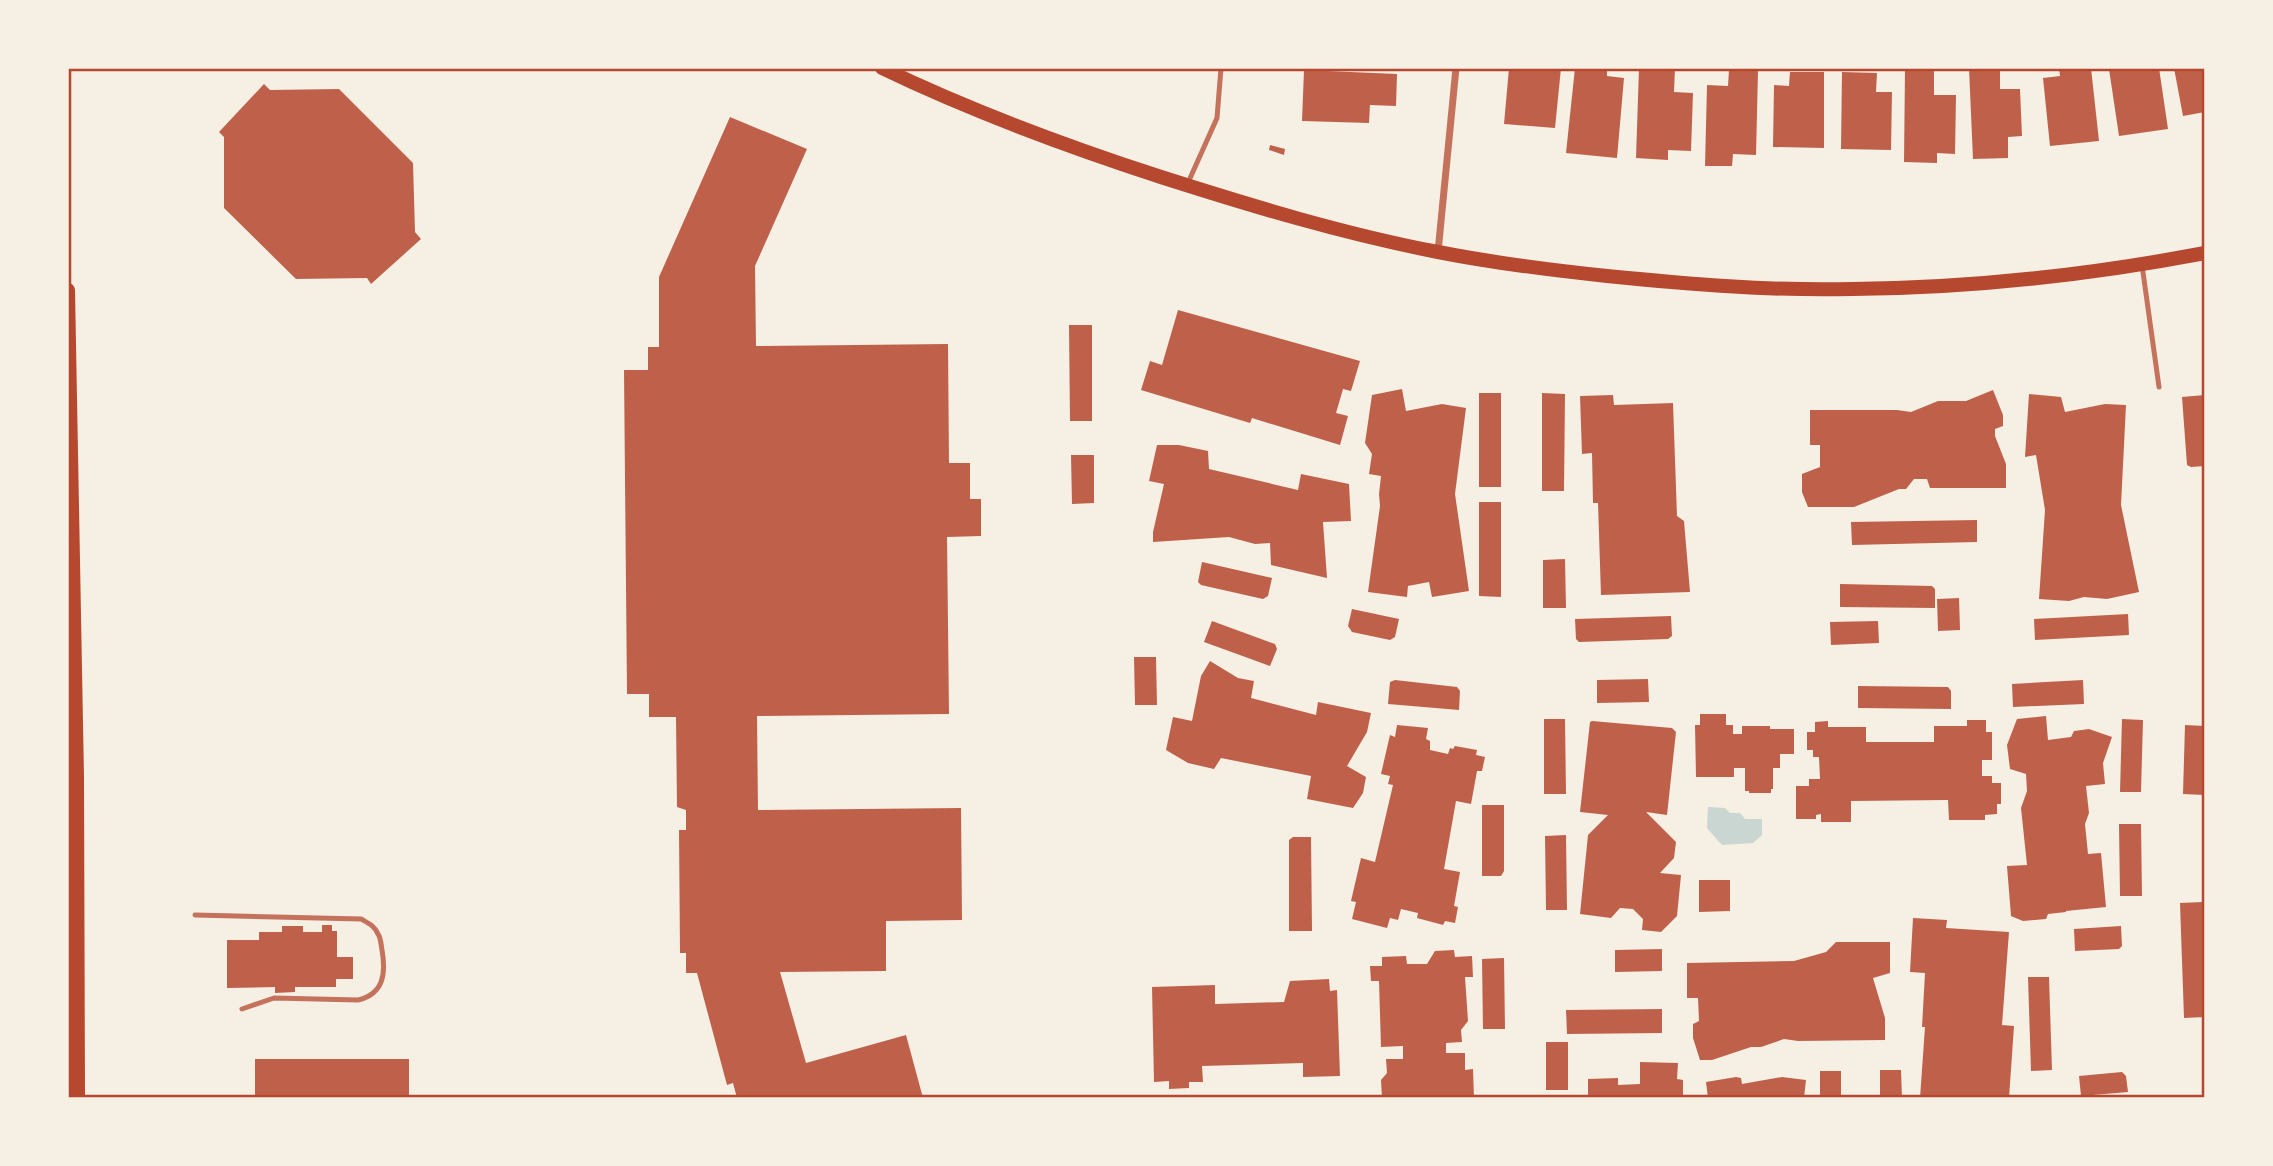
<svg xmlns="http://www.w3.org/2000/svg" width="2273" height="1166" font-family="'Fira Sans',sans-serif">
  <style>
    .water { fill: #c9d6d2 }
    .building { fill: #bf614a }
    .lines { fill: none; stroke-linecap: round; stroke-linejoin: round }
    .service { stroke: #c5725c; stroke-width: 5 }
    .minor { stroke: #c5725c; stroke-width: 7 }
    .secondary { stroke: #b5482f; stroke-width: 14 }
    .neatline { fill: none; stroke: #b5482f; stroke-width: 2.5 }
  </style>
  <rect width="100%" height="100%" fill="#f6efe4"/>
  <polygon class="water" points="1708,807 1725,808 1730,813 1740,813 1745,819 1762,819 1762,835 1753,843 1722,845 1707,828"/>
  <g class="building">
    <polygon points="1509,68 1561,68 1555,128 1504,124"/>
    <polygon points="1575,68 1607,68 1607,76 1624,78 1617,158 1566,153"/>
    <polygon points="1639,68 1675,68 1674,92 1693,93 1691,151 1668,150 1668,160 1636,158"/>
    <polygon points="1969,68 2000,68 2000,89 2020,89 2022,136 2008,137 2008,158 1973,159"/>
    <polygon points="2059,68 2091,68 2099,141 2050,146 2043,78 2060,76"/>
    <polygon points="2115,68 2159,68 2168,129 2119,136 2109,69"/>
    <polygon points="2174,68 2205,68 2205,112 2183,116"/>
    <polygon points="1905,69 1934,70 1934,95 1956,95 1955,154 1937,153 1937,163 1904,162"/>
    <polygon points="1304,70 1397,74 1396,106 1370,105 1369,123 1302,121"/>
    <polygon points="1729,70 1758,71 1756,155 1733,154 1732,166 1705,166 1707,85 1728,86"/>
    <polygon points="1790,72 1824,72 1824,148 1773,147 1774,85 1789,86"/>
    <polygon points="1842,72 1877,73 1876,92 1892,92 1891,150 1841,149"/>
    <polygon points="264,84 270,90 339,89 413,163 415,232 421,239 371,284 367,278 296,279 224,208 224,137 219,132"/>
    <polygon points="730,117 807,149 755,266 756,346 948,344 949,463 970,463 970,499 981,499 981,536 947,537 949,714 757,716 758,810 961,808 962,920 886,921 886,971 780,972 806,1063 906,1035 923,1098 737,1098 733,1083 727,1085 697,973 686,973 686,953 680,953 679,830 686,830 686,810 677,807 676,717 649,717 649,694 627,694 624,370 648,370 648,347 659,347 659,277"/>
    <polygon points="1270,145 1285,149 1284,155 1269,150"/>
    <polygon points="1178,310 1360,361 1351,391 1343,389 1336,413 1348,416 1340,445 1252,418 1250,423 1141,390 1150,361 1162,365"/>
    <polygon points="1069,325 1092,325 1092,421 1070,421"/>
    <polygon points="1402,389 1406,411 1442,404 1466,408 1455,494 1469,591 1432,597 1429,582 1408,586 1407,597 1368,592 1380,506 1379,494 1381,476 1369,474 1372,454 1365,443 1372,395"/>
    <polygon points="1993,390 2003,415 2003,426 1995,429 1995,436 2006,464 2006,488 1930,488 1927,479 1914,479 1906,489 1899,489 1854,507 1808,507 1802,492 1802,474 1820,467 1820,445 1810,445 1810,410 1897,410 1911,412 1938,401 1966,401"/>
    <rect x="1479" y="393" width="22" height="94"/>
    <polygon points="1542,393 1565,394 1564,491 1542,491"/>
    <polygon points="2029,394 2061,397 2065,412 2105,404 2126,405 2121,505 2139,592 2107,599 2084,597 2069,601 2039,599 2045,510 2036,455 2025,457"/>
    <polygon points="1613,395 1614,405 1673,403 1677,516 1684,521 1690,592 1601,595 1598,503 1593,503 1592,453 1582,454 1580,396"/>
    <polygon points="2205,395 2205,466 2191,467 2187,465 2182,397"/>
    <polygon points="1157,445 1179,445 1208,451 1209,469 1298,490 1301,474 1349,484 1351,521 1323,522 1327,578 1271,565 1270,543 1255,544 1229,537 1153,542 1153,532 1164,484 1149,481"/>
    <polygon points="1071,455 1094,455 1094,503 1072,504"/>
    <polygon points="1479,502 1501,502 1501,597 1479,596"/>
    <polygon points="1977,520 1977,542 1852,545 1851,522"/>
    <polygon points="1565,559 1566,608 1543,608 1543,560"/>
    <polygon points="1202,562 1272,578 1268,596 1263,599 1201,585 1198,582"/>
    <polygon points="1840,584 1932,586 1935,589 1935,608 1840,607"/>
    <polygon points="1959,598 1960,630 1938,631 1937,599"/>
    <polygon points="1352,609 1399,619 1395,637 1390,640 1352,632 1348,626"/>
    <polygon points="2128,614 2129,635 2035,640 2034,619"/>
    <polygon points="1671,616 1672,636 1668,639 1579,642 1576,639 1575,619"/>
    <polygon points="1212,621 1275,644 1277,649 1270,666 1204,642"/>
    <polygon points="1878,621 1879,643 1831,645 1830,622"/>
    <polygon points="1134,657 1156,657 1157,705 1135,705"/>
    <polygon points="1210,661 1238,678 1254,681 1251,698 1316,715 1318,702 1371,713 1367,732 1347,766 1366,777 1363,793 1353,808 1307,799 1311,776 1221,758 1214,769 1188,763 1166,750 1173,717 1192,721 1201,676"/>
    <polygon points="1648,679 1649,702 1597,703 1597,680"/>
    <polygon points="1395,680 1457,687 1460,691 1459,710 1388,704 1390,682"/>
    <polygon points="2083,680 2084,704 2013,707 2012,684"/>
    <polygon points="1858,686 1948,687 1951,691 1951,709 1858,708"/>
    <polygon points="1700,714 1726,714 1726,725 1733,725 1733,734 1742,734 1742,726 1770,726 1770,729 1794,729 1794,754 1780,754 1780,768 1773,768 1773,789 1771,789 1771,793 1749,793 1749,791 1745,791 1745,768 1734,768 1734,777 1696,777 1695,725 1700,725"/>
    <polygon points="2046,716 2048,740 2071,737 2074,731 2089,729 2112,737 2103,763 2105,784 2086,786 2089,813 2085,824 2088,854 2101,853 2106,907 2066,911 2066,912 2048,914 2046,919 2023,921 2011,916 2007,866 2027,865 2021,808 2027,791 2026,774 2010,769 2007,745 2017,719"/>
    <polygon points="1544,719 1565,719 1566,794 1544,794"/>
    <polygon points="2122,719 2143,720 2141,792 2120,792"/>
    <polygon points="1967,720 1986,720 1986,732 1992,732 1992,760 1982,760 1982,776 1992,776 1992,783 2001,783 2001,804 1997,804 1997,814 1985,815 1985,820 1949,820 1948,800 1851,801 1851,822 1821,822 1821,814 1816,815 1816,819 1796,819 1796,786 1809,786 1809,779 1820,779 1819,757 1813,757 1813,750 1807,750 1807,732 1815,732 1815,722 1828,721 1828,727 1866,727 1866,742 1934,742 1934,726 1967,726"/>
    <polygon points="1592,721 1672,728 1676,732 1667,815 1646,812 1676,842 1674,858 1660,873 1681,875 1677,916 1661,932 1642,930 1643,919 1633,909 1620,908 1611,918 1580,914 1588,835 1608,815 1580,812 1590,722"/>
    <polygon points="1397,725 1428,728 1426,739 1430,741 1430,750 1448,754 1450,748 1453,749 1455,746 1477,750 1476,755 1485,757 1482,771 1477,771 1471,804 1456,801 1444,869 1460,872 1454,906 1458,907 1455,923 1445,921 1443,925 1417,918 1418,913 1401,909 1398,920 1390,918 1387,928 1352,919 1356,902 1351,901 1361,858 1375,862 1393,785 1388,784 1390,776 1381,774 1390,735 1395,737"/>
    <polygon points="2185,725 2205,726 2205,795 2183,794"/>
    <polygon points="1482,805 1504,805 1504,871 1501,876 1482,876"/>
    <polygon points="2119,824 2141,824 2142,896 2120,896"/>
    <polygon points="1566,835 1567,910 1546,910 1545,836"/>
    <polygon points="1293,837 1311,837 1312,931 1289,931 1289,840"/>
    <polygon points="1699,880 1730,880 1730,911 1699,912"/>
    <polygon points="2202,902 2205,1017 2184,1018 2180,903"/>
    <polygon points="1913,918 1947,920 1946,928 2009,932 2002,1025 2014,1026 2009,1098 1920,1098 1925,1027 1922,1027 1925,973 1910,972"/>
    <polygon points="322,925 332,925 332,931 337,931 337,957 353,957 353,979 336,979 336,987 295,987 295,992 275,993 275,987 227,988 227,940 259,940 259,932 282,932 282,926 303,926 303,932 322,932"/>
    <polygon points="2121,926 2122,946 2119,949 2075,951 2074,929"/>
    <polygon points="1836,942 1890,942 1890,973 1873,978 1885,1018 1885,1040 1798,1041 1784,1039 1761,1047 1751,1047 1712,1060 1700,1060 1693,1038 1693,1024 1699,1021 1698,998 1687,998 1687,963 1794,961 1826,952"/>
    <polygon points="1662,949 1662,971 1615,972 1615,950"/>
    <polygon points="1454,950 1455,957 1472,956 1473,977 1465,977 1468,1021 1461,1030 1462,1042 1446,1043 1446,1053 1465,1053 1465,1070 1473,1069 1474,1098 1382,1098 1381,1080 1387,1073 1386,1059 1403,1059 1403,1046 1381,1047 1379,981 1371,981 1370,966 1382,966 1382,957 1406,956 1407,964 1427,964 1435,951"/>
    <polygon points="1504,958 1505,1029 1483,1029 1482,959"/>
    <polygon points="2028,977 2049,977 2052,1070 2031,1071"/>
    <polygon points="1329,979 1330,991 1337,990 1340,1076 1303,1077 1303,1063 1202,1066 1203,1082 1189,1082 1189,1088 1169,1089 1169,1081 1154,1082 1152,987 1215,985 1215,1004 1284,1002 1290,981"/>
    <polygon points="1662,1009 1662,1033 1567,1034 1566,1010"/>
    <rect x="1546" y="1042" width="22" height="48"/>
    <rect x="255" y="1059" width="154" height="39"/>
    <polygon points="1640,1062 1678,1063 1677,1079 1683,1080 1683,1098 1588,1098 1588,1079 1618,1078 1618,1085 1640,1084"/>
    <polygon points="1880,1070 1901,1070 1902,1098 1880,1098"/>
    <rect x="1820" y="1071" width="21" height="27"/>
    <polygon points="2122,1072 2126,1076 2128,1092 2081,1096 2079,1076"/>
    <polygon points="1736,1077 1741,1078 1742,1084 1782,1077 1806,1080 1804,1098 1708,1098 1706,1082"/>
  </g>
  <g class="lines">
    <g class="service">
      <polyline points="1187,185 1217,118 1221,68"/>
      <polyline points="2142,265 2159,387"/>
      <path d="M195,915L361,919C368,923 375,926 378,934C381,938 381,945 382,950C386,973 384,994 358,1000L274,998L242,1009"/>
    </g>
    <polyline class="minor" points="1438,252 1456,68"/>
    <g class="secondary">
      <path d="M882,68C973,112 1066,146 1161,177C1252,206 1344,234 1438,252C1494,263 1550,270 1607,276C1688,284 1770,291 1852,289C1970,288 2089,275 2205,253"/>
      <polyline points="68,290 77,777 78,1098"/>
    </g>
  </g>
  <rect width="2273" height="1166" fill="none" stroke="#f6efe4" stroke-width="140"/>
  <rect x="70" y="70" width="2133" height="1026" class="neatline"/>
</svg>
